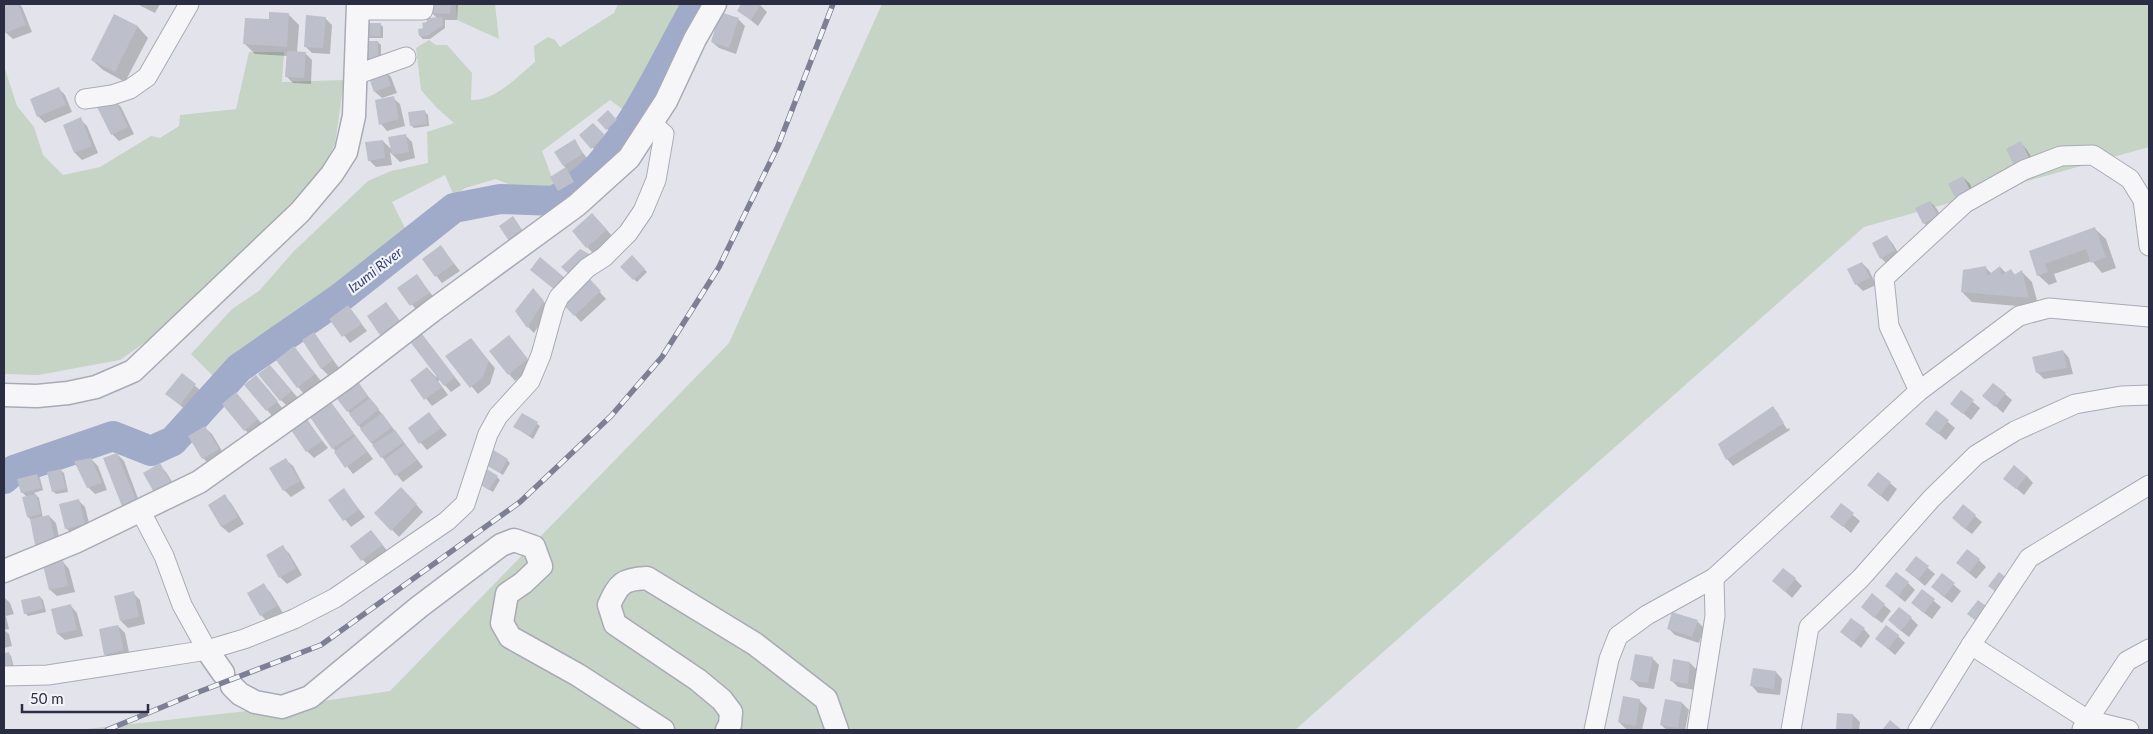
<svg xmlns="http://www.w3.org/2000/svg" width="2153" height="734" font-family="Lato,sans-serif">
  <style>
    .green { fill: #c5d4c4 }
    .shadow { fill: #0003 }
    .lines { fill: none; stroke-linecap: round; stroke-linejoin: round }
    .river { stroke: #a0aac9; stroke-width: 30 }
    .building { fill: #bdbfca }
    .minor-casing { stroke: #a8aab5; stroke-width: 21 }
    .tertiary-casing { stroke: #a8aab5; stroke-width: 25 }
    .minor { stroke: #f6f6f9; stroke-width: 19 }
    .tertiary { stroke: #f6f6f9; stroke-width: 22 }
    .rail-casing { stroke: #7d8094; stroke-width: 5.5 }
    .rail { stroke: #f3f4f8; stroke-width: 4; stroke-dasharray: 11; stroke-linecap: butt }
    .labels { text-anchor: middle; stroke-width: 4.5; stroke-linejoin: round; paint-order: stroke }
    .water-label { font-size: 14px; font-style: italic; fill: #364475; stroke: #f3f4f8 }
  </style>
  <rect width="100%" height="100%" fill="#e3e4eb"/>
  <g class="green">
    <polygon points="456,4 495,4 499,39 457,20"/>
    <path d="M618,4H691L628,113L610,100L542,151L555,186L527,192L496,179L465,188L454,196L445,175L392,202L408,234L304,314L239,359L218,381L191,354L232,309L259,291L294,251L368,181L391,171L428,163L427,132L454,123L437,108L421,90L416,48L429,40L436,45H447L472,73L471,100C495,101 517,77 535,62L534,46L548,37L555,40L560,47L614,13Z"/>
    <polygon points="882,4 2149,4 2149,147 1864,227 1295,730 78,730 282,707 390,691 729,343"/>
    <polygon points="249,52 284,52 282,82 344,80 335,144 322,169 294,205 164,329 120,360 38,375 4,374 4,66 17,106 34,127 43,155 63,175 100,167 151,136 160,138 179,126 180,115 236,109"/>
  </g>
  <g class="shadow">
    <polygon points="4,4 19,4 22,7 32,32 13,39 6,33 4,27"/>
    <polygon points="137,4 160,4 155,13"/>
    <polygon points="411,4 458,4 457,20 445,20 445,28 430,39 423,39 420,36 424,29 438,19 432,13"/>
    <polygon points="743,4 759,4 767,12 758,26 738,10"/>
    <polygon points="289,15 299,25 297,53 306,54 312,60 311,84 293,83 286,76 287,56 255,54 244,43 270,21"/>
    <polygon points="115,16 138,27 148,38 125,82 103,70 92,60"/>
    <polygon points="325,18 332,25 330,54 312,53 305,46"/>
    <polygon points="738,19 745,26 736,54 719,48 712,42"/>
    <polygon points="364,24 380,24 383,27 383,38 367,38"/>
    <polygon points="378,42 381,45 381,61 366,61 363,58"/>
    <polygon points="384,70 391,77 397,93 382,98 375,92"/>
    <polygon points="59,89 65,95 72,112 45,123 38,116"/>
    <polygon points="393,98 400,104 405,126 387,131 381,124"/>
    <polygon points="114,100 121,107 134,134 119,141 112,134"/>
    <polygon points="425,112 428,115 429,126 414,128 411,125"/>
    <polygon points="608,112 619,124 610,132 599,120"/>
    <polygon points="80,119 87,126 98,153 82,160 75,153 64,125"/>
    <polygon points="593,124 611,143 599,154 581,136"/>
    <polygon points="405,135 412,142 415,158 400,162 390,152 392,165 376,167 369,160 383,141 392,150"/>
    <polygon points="574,141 589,161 570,173 576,185 562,193 559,190 566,169 556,152"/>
    <polygon points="2021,143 2027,150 2035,164 2015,164"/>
    <polygon points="1963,177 1970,184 1977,199 1964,205"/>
    <polygon points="1930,202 1937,209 1944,223 1931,230 1924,223"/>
    <polygon points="599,221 613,237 594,254 587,247"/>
    <polygon points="2095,229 2106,239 2116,268 2102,273 2092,261 2054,274 2057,282 2049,285 2038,275 2030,252"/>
    <polygon points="1887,237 1893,244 1901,258 1888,265 1881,258"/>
    <polygon points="441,247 460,271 442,283 423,259"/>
    <polygon points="632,257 647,272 637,282 622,267"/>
    <polygon points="1862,263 1869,270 1876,285 1863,291 1856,284"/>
    <polygon points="2000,267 2006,273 2011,270 2015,275 2022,272 2032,282 2039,308 1972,302 1962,292 1986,268 1992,274"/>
    <polygon points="417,276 436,300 418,312 399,288"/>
    <polygon points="588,279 606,299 581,322 563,302"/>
    <polygon points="539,297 550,309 534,333 528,327"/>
    <polygon points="386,304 405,328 388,341 381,334"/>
    <polygon points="348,307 367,331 350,343 331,319"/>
    <polygon points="314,333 339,368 328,375 321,368"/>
    <polygon points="422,336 461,385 451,392 440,380 438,381 448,395 432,406 411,380 427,368 436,377 437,376"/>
    <polygon points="471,340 495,368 490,384 478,394 446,356"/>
    <polygon points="516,344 533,367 515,381 509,374"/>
    <polygon points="294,347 321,381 304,394 298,387"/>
    <polygon points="2063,351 2069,358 2073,374 2044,379 2037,372"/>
    <polygon points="270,366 298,398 288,407 281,400"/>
    <polygon points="182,374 202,392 187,411 174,400"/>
    <polygon points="357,382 423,467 403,482 382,457 348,411"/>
    <polygon points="262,383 283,409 273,417 267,410"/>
    <polygon points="1961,392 1980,408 1971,420 1959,410"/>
    <polygon points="2005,394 2012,400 2003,413 1989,400"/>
    <polygon points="242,401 264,426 252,436 245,430"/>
    <polygon points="331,403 373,459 353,474 333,448"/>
    <polygon points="1773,408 1779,414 1777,414 1787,429 1789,428 1790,430 1733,466 1727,459"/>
    <polygon points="1936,412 1955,428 1946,440 1934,430"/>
    <polygon points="429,414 447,435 427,450 409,429"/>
    <polygon points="522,414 540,426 533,439 515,427"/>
    <polygon points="307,421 328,448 314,458 307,451"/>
    <polygon points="205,428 212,434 225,456 210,465 203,458"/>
    <polygon points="117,454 124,461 145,517 105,459"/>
    <polygon points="91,459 98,466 107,490 95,494 88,487"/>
    <polygon points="286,460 293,466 305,488 291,497 284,490"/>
    <polygon points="507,460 510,463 503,475 485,464"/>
    <polygon points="159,465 166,472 179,493 144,474"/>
    <polygon points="60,470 64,473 68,492 56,494 53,491"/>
    <polygon points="37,475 40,478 43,490 34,493 39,498 43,518 49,516 56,523 61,547 43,551 37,544 31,520 28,517 27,497 22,492"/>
    <polygon points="2027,476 2033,483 2024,495 2005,479"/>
    <polygon points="497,477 500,480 493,492 478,483"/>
    <polygon points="1890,483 1897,489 1888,502 1876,492"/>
    <polygon points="401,488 423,512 399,537 376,513"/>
    <polygon points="344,490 365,517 351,527 330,500"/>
    <polygon points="224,496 231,503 244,524 229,533 222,527 210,505"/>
    <polygon points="79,501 85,507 91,531 73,535 66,528"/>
    <polygon points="1841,505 1860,521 1851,533 1832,517"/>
    <polygon points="1975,516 1982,522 1972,534 1960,525"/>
    <polygon points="371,531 389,553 369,567 351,546"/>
    <polygon points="282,547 289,553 302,575 287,584 280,577"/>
    <polygon points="1916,558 1935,574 1925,586 1907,570"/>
    <polygon points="1979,560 1986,567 1976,579 1964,569"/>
    <polygon points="63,562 69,569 75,592 57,596 50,590"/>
    <polygon points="1942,575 1961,591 1952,603 1940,594"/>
    <polygon points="1795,579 1802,586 1792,598 1774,581"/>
    <polygon points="1908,583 1915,590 1905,602 1893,592"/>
    <polygon points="263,585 270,592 283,613 268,622 261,615 248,594"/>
    <polygon points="1922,591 1941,607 1932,619 1920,610"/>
    <polygon points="133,593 140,600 145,624 128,628 121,621"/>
    <polygon points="4,597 10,603 14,614 6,616 9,629 4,630 9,634 12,646 4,648"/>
    <polygon points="40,597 43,600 46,612 28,616 25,613"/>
    <polygon points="1884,605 1891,611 1882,623 1870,614"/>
    <polygon points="71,606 77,613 83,636 65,640 58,634"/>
    <polygon points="1911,618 1918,625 1909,637 1896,627"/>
    <polygon points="1697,621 1704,628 1699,643 1675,635 1668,628"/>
    <polygon points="118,626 125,633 130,657 112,661 105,654"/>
    <polygon points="1864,629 1870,636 1861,648 1849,638"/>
    <polygon points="1898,636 1905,643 1895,655 1877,639"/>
    <polygon points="8,653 11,656 14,668 4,671 4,654"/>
    <polygon points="1652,658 1659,665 1654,689 1639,687 1632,680"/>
    <polygon points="1690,663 1697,670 1695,690 1678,687 1671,680"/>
    <polygon points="1776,672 1782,679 1780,695 1758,693 1752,686"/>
    <polygon points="1624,698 1640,701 1647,708 1642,730 1626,729 1619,722"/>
    <polygon points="1682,703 1689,710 1685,730 1667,730 1661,725"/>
    <polygon points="1838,714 1853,715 1860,722 1859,730 1837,730"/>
  </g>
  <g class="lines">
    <path class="river" d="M4,479L14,470L113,436L151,451L173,441L239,368L340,298L454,208L500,199L555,201C570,190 588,179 600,165C641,117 666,58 697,4"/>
  </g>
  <g class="building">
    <polygon points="4,4 18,4 26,25 5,33"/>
    <polygon points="427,4 451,4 450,14 431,13"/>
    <polygon points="741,4 761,4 751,20 737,11"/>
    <polygon points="269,12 289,13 287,47 243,44 245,18 269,19"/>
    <polygon points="720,12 739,18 729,48 711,42"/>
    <polygon points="114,14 138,26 115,72 91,60"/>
    <polygon points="306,15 326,17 323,48 304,47"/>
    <polygon points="442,17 443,25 427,36 419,36 418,29 423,28 422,23 427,22 426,18"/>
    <polygon points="363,23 381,23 380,36 363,36"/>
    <polygon points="362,41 378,41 378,59 362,58"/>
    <polygon points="287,51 306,52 304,78 285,77"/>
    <polygon points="385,69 391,86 374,92 368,75"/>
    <polygon points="59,87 66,105 37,117 30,99"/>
    <polygon points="394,96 399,119 379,125 375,100"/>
    <polygon points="115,99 128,127 111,135 97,107"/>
    <polygon points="425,110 427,124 410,126 408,112"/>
    <polygon points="608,110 617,120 606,130 597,120"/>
    <polygon points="81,117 92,146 74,153 63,125"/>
    <polygon points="593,123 605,135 591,149 579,135"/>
    <polygon points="406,134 409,152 392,155 388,137"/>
    <polygon points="575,139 583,154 563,166 554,152"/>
    <polygon points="383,140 385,158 368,161 365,142"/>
    <polygon points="2021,141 2029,157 2014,165 2006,149"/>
    <polygon points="566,167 574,182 558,191 550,177"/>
    <polygon points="1963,176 1971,192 1956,199 1948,184"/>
    <polygon points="1930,201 1938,216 1923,224 1915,208"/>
    <polygon points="592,213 607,230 586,248 572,231"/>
    <polygon points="513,216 525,234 511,244 499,226"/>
    <polygon points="2095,227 2106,257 2091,263 2086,249 2045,264 2048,272 2037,276 2029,251"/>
    <polygon points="1887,235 1895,251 1880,259 1872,243"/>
    <polygon points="441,245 454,264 435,277 422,259"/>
    <polygon points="580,249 593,256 572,277 561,267"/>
    <polygon points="632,255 645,269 633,280 620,267"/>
    <polygon points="540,257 565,278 555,290 530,270"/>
    <polygon points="1862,262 1870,278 1855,285 1847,269"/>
    <polygon points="1986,266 1987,276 2000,266 2001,275 2011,269 2014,275 2022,270 2029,298 1961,292 1963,270"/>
    <polygon points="417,274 430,293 410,306 397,288"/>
    <polygon points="588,277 601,291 574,316 561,302"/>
    <polygon points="533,288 544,301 527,328 515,311"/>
    <polygon points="386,302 400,321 380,335 367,316"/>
    <polygon points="348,305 362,324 342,337 329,319"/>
    <polygon points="314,332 333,360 321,369 302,340"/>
    <polygon points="422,334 455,377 444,386 411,343"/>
    <polygon points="509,335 528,359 508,375 489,351"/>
    <polygon points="471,338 489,361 483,377 470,388 445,356"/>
    <polygon points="294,346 315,374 297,388 276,360"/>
    <polygon points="2063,350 2067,368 2036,373 2032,357"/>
    <polygon points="270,365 292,391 280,401 258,374"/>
    <polygon points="427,367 442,387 424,400 410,380"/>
    <polygon points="182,373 196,384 180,405 165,394"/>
    <polygon points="256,375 278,401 266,411 244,385"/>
    <polygon points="357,380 368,396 347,412 335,396"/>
    <polygon points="1993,383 2006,393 1995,407 1982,396"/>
    <polygon points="1961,390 1974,400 1963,414 1950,404"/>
    <polygon points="236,392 258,419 244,431 222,404"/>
    <polygon points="370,398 379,409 358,426 349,414"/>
    <polygon points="331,402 354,434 332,449 310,417"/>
    <polygon points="1773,406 1784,423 1726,460 1718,444"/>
    <polygon points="1936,410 1949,420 1938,434 1925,424"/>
    <polygon points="429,412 441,428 419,444 408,428"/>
    <polygon points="382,413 392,427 371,443 360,429"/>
    <polygon points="522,413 538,422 530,436 513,427"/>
    <polygon points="307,419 322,441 306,452 291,430"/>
    <polygon points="205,426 219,449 202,459 188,436"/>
    <polygon points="395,430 404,442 381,458 372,445"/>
    <polygon points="355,436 367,452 345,468 334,452"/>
    <polygon points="405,444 417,460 395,476 384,460"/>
    <polygon points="492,449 508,459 500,473 484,464"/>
    <polygon points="117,453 140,510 123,509 103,458"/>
    <polygon points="91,458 102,483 87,488 74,461"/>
    <polygon points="286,458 300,481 283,491 269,468"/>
    <polygon points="160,463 173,486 156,496 143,473"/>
    <polygon points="2014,465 2027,476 2016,489 2003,479"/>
    <polygon points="482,466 498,476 489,490 473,480"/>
    <polygon points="61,469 66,489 52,492 47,472"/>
    <polygon points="1878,472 1891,482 1880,496 1867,485"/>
    <polygon points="37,474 41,488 21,493 17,479"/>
    <polygon points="401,487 417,504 391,531 374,513"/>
    <polygon points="344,488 359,510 343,521 328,500"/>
    <polygon points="36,494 41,514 27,517 22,497"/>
    <polygon points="225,494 238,517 221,527 208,505"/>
    <polygon points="79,499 85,524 65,529 59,504"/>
    <polygon points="1841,503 1854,513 1843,527 1830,517"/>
    <polygon points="1963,504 1976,515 1965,529 1952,518"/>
    <polygon points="49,515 55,540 35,545 30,519"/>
    <polygon points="371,530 383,545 361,561 350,546"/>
    <polygon points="283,545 296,568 279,578 266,555"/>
    <polygon points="1967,549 1980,559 1969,573 1956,563"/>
    <polygon points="1916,556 1929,566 1918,580 1905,570"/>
    <polygon points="63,560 68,586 49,590 43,565"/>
    <polygon points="1783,568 1796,578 1785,592 1772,581"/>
    <polygon points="1896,572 1909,582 1898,596 1885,586"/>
    <polygon points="1999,572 2012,582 2001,596 1988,586"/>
    <polygon points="1942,573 1955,583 1944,597 1931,587"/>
    <polygon points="264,583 277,606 260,616 247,593"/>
    <polygon points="1922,589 1935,599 1924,613 1911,603"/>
    <polygon points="134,591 139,617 120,621 114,596"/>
    <polygon points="1872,593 1885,604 1874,618 1861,607"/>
    <polygon points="40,596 43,609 24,614 21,600"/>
    <polygon points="1978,600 1991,610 1980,624 1967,614"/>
    <polygon points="71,604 77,630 57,634 51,609"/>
    <polygon points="1899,607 1912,617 1901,631 1888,620"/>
    <polygon points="1672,612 1698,620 1692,637 1667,629"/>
    <polygon points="1851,618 1865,628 1853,642 1840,632"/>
    <polygon points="118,625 124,650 104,655 99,629"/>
    <polygon points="1886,625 1899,635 1888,649 1875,639"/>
    <polygon points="9,652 12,665 4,667 4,653"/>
    <polygon points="1635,654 1653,657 1648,683 1630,680"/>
    <polygon points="1673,659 1690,662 1688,684 1670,681"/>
    <polygon points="1753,668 1776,671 1774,689 1750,686"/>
    <polygon points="1623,696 1640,699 1636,726 1618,722"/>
    <polygon points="1665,699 1682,702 1678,728 1660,725"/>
    <polygon points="1837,713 1853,714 1852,730 1836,730"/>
    <polygon points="1890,720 1902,730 1882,730"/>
  </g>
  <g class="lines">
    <g class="minor-casing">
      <g id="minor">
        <polyline points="358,10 423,10 424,4"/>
        <polyline points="355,75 406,57"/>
        <polyline points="85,99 112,95 130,89 147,77 189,4"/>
        <polyline points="1919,391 1889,326 1884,278 1965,203 2024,170 2061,156 2093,155 2130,179 2143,200 2149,246"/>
        <polyline points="140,510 164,556 182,605 207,650"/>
        <polyline points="1971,645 2088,720 2129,730"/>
        <polyline points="4,676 48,675 119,664 207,650 244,639 294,619 335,598 447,521 465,504 488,434 498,416 530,381 541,355 554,308 559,297 587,268 604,257 628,233 643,211 656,180 664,134 651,123"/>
        <polyline points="2082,729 2127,661 2149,649"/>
        <polyline points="1594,730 1609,659 1618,636 1647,615 1714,578 1919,391 2019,316 2049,308 2149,317"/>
        <polyline points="1697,730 1715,616 1714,578"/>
        <polyline points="1791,730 1809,627 1861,578 1931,499 1976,455 2015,431 2075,404 2121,396 2149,395"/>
        <polyline points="1918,730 1971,645 2029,558 2149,485"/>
      </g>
    </g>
    <g class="tertiary-casing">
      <g id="tertiary">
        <polyline points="4,395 37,396 68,393 96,387 133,371 300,212 332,174 346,152 354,116 358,4"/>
        <polyline points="4,571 75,542 199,482 344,379 432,311 577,205 629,158 666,101 695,39 715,4"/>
        <polyline points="207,650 223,673"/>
        <polyline points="232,686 240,694 255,702 282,707 310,697 419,607 501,545 514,540 534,547 541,566 523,583 507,594 502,623 510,637 578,675 663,730"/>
        <path d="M727,730L730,725L731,712L722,700L698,680L615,624L609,605C619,583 623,579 647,578L755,644L826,699L837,730"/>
      </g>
    </g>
    <use href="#minor" class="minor"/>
    <use href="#tertiary" class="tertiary"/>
    <g class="rail-casing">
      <polyline id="rail" points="107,730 196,693 321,645 520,502 611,416 662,357 719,267 778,146 833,4"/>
    </g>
    <use href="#rail" class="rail"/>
  </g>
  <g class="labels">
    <g class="water-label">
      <text transform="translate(375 270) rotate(-38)" y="5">Izumi River</text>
    </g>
  </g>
  <rect width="2153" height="734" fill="none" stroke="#2b2e43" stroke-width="10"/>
  <path d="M22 704v8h126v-8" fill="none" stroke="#2b2e43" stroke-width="2.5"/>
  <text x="30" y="704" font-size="15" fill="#2b2e43" stroke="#f3f4f8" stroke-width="4" paint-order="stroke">50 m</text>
</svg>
